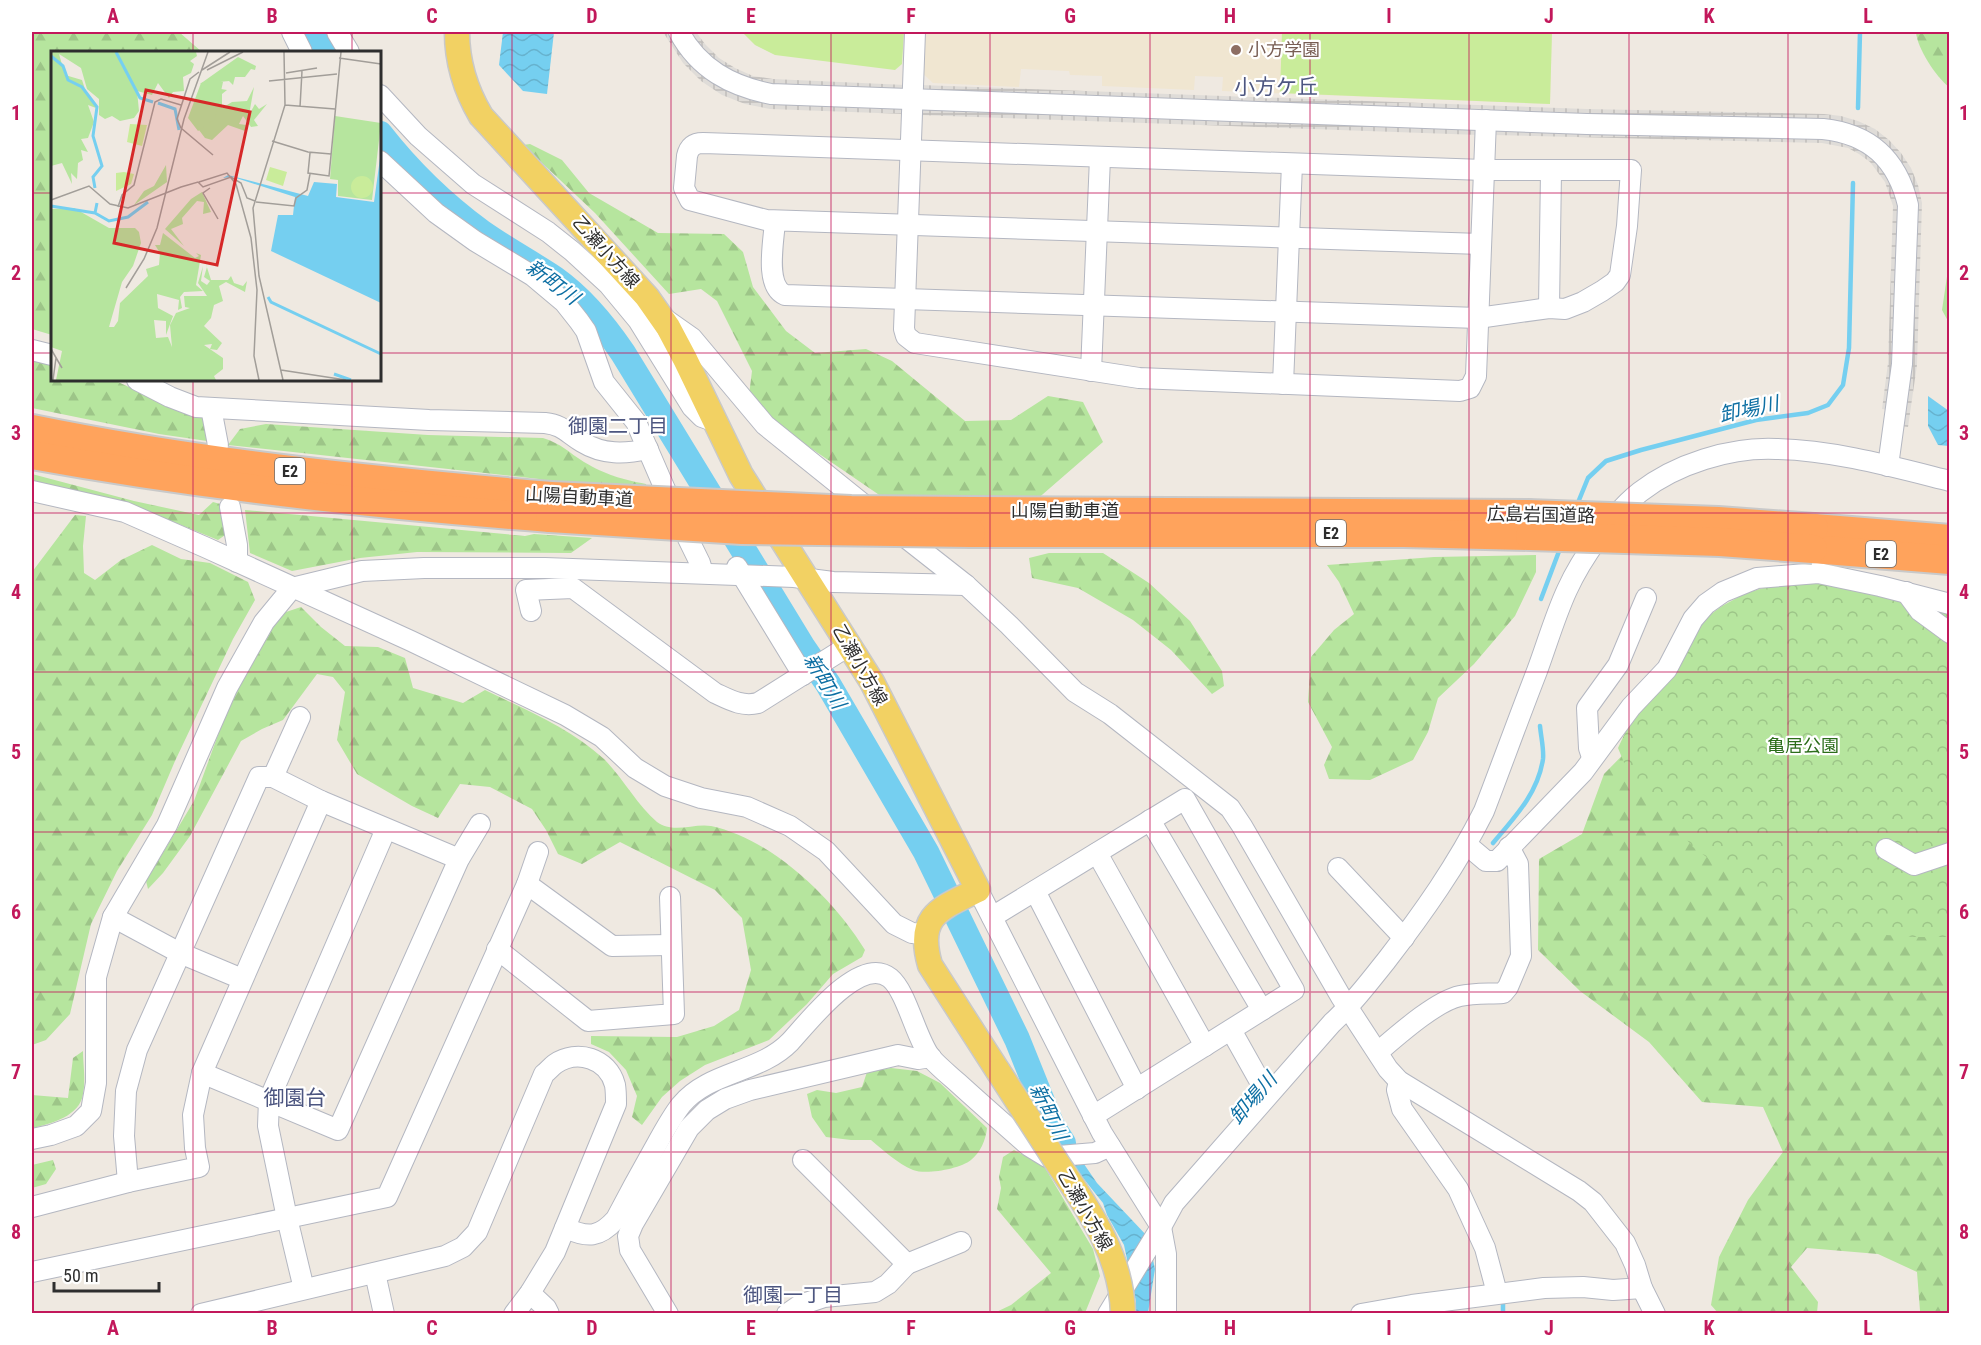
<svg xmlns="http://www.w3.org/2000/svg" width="1981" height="1345" font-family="'Roboto Condensed','Noto Sans JP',sans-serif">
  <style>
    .education { fill: #f0e6d1 }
    .forest { fill: url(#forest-firs) }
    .park { fill: url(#park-crowns) }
    .pitch { fill: #c9ec9a }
    .plaza { fill: url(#plaza-grid) }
    .water { fill: url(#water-waves) }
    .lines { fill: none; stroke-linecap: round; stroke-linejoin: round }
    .stream { stroke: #75cff0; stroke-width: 4.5 }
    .river { stroke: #75cff0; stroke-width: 26 }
    .minor-casing { stroke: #b4b7c1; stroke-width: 22 }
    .major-casing { stroke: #c9c9c9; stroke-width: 27 }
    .highway-casing { stroke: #c9c9c9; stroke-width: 32 }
    .minor { stroke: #fff; stroke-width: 20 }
    .major { stroke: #f2d163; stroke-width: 24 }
    .highway { stroke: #ffa35c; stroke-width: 28 }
    .major-bridge-casing { stroke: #c9c9c9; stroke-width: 27; stroke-linecap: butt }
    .highway-bridge-casing { stroke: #c9c9c9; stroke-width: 32; stroke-linecap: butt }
    .major-bridge { stroke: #f2d163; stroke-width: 24 }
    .highway-bridge { stroke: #ffa35c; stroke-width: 28 }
    .grid { fill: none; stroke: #c2185b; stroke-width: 1.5; stroke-opacity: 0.55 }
    .education-dot { fill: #8d6e63; stroke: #fff; stroke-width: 2 }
    .labels { text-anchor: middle; stroke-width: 4.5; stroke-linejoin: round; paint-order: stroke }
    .shield { fill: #fff; stroke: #6d6d6d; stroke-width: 1.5 }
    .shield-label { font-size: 16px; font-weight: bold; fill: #2e2e2e }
    .education-label { font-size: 18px; fill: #785e54; stroke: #fff; text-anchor: start }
    .street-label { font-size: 18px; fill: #2e2e2e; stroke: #fff }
    .park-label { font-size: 18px; fill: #2c6e1b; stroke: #fff }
    .water-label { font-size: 20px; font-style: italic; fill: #0d6fa3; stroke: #fff }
    .neighbourhood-label { font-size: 20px; fill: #4d5680; stroke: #fff }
    .quarter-label { font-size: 21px; fill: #4d5680; stroke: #fff }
    .inset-river { fill: none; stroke: #75cff0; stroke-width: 3 }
    .inset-road { fill: none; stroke: #a29e99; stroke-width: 1.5 }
    .view { fill: #d62828; fill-opacity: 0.15; stroke: #d62828; stroke-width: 3 }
    .inset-edge { fill: none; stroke: #2e2e2e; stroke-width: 3 }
    .neatline { fill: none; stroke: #c2185b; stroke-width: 2 }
    .grid-label { font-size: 20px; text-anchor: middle; font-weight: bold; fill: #c2185b }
  </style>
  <defs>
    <pattern id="forest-firs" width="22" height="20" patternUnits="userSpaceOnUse" patternTransform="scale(1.5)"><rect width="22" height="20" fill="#b6e59e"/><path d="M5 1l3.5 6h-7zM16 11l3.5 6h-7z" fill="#9dc588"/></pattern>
    <pattern id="park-crowns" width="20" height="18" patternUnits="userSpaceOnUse" patternTransform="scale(1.5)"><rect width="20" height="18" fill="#b6e59e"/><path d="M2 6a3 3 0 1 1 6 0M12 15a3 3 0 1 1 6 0" fill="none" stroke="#9dc588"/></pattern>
    <pattern id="plaza-grid" width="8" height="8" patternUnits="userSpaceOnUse" patternTransform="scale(1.5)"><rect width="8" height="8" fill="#dfdcd8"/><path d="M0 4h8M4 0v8" fill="none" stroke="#c0bdba"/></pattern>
    <pattern id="water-waves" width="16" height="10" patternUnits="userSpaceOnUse" patternTransform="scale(1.5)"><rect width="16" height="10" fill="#75cff0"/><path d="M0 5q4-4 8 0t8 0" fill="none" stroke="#66b2ce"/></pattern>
  </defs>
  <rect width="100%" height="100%" fill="#efe9e1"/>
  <polygon class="education" points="920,32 1552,32 1550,104 1222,91 1223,77 1195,76 1194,90 1102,86 1102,76 1070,75 1069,71 1021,69 1019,87 933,83 919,70"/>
  <g class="forest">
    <polygon points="32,32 179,32 202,52 52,52 52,335 32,329"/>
    <path d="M1916,32H1949V87C1936,77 1917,48 1916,32Z"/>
    <polygon points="530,144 562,160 589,193 658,233 724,234 743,252 753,287 786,331 815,353 866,349 892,361 965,421 1011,420 1048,396 1083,402 1103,442 1035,501 891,503 774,423 749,395 752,371 717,301 701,289 669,294 595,213 523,145"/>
    <polygon points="1949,263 1949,323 1942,310"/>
    <polygon points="32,359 52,364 52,380 114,380 175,409 204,418 207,425 207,441 159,434 32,408"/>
    <path d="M266,424L428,435L543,438C562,444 568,452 584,462C606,475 621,479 646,484L647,489L549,484L539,479L228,445L240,429Z"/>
    <polygon points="32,474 134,501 199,515 213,502 224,505 228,533 218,540 139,508 32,483"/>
    <polygon points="245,510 525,536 534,534 592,538 571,553 417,552 360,558 292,571 250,553"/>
    <polygon points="75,515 86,516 83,546 84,573 95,580 121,560 152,545 181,559 210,563 248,582 255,600 233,639 175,761 152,815 117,871 91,924 70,1014 46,1040 32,1045 32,572"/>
    <polygon points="1049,553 1103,553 1149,583 1190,621 1222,671 1224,686 1212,694 1171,650 1133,620 1078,588 1032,578 1029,558"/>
    <polygon points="1536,555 1536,572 1515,616 1474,664 1438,698 1428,732 1413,760 1370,780 1329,779 1324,765 1332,747 1308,702 1311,657 1334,630 1354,614 1339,582 1327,565 1434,557"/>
    <path d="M301,607L321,627L345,646L378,647L405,658L413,688L463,703L485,690C526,710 570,728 604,759C622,777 638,806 657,822C673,834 694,823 711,826C772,839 833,898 865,950L862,957L833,974L807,1004L769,1040L705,1065L680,1081L662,1097L642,1125L632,1117L637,1096L626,1070L609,1052L591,1044V1036L677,1037L714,1026L739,1010L751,970L742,918L715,890L620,842L582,864L558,854L546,830L532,809L490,787L460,784L438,818L412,806L357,774L337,740L345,692L333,677L317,674L283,720L262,729L241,741L190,836L163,873L148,889L146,881L194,801L235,688L266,632L286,612Z"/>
    <polygon points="1664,713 1949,884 1949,1313 1916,1313 1920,1311 1917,1272 1878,1254 1807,1248 1791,1267 1818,1302 1817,1313 1718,1313 1711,1305 1719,1257 1748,1200 1783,1152 1763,1107 1702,1102 1649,1042 1580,991 1538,950 1539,859 1582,834 1604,774"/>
    <path d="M83,1051C83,1065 86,1080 83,1094C80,1116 51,1124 32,1128V1091V1095L68,1098L73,1058Z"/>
    <path d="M891,1068L917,1071L940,1083L987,1128C986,1140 980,1153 971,1160C960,1169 926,1175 913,1170C897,1163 884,1151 871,1140H851L826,1137L812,1117L807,1094L817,1090L836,1093L862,1087L867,1072Z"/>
    <polygon points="1014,1150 1044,1166 1093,1249 1100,1276 1085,1313 992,1314 1011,1305 1051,1273 997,1209 1001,1188 999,1177 1003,1157"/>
    <polygon points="53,1160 56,1169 46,1184 32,1188 32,1165"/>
  </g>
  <polygon class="park" points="1818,578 1949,608 1949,937 1914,937 1803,929 1693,847 1627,770 1618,748 1632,718 1659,685 1682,661 1699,623 1722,606 1746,593 1781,583"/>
  <g class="pitch">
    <polygon points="742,32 904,32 902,64 895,70 775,55 755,45"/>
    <polygon points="1282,32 1552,32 1550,104 1280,93"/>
  </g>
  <g class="plaza">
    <polygon points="663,32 671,32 705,76 902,107 905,114 770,109 745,104 722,95 701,81 683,63"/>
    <polygon points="687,32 696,32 705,44 719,58 735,68 753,76 773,79 906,85 902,91 772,87 751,83 714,64"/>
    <polygon points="920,85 1587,109 1824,114 1841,116 1858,121 1875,129 1889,140 1901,153 1911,168 1918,185 1922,203 1917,365 1908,427 1901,426 1916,220 1871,135 1587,117 928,93 921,89"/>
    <polygon points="922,108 1476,128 1479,135 919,115"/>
    <polygon points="1496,129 1822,136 1850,142 1884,167 1900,206 1895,363 1889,410 1882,409 1888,363 1893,206 1885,182 1870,162 1859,154 1848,148 1822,143 1493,135"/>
  </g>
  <g class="water">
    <polygon points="503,32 554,32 547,94 523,91 499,65"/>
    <polygon points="1928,396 1949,411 1949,446 1938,445 1928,426"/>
    <polygon points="1046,1110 1059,1134 1073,1148 1097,1183 1148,1237 1155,1269 1148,1313 1134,1313 1136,1302 1124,1245 1107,1215 1103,1203 1075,1168 1051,1129"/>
  </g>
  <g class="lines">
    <g class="stream">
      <polyline points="1858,108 1860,32"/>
      <polyline points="1577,505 1588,478 1606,461 1641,450 1756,420 1808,413 1828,405 1843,385 1849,348 1853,183"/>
      <polyline points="1541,599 1561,546"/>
      <path d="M1493,843C1515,817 1538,793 1543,759C1544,749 1541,737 1540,726"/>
      <polyline points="1503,1298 1503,1314"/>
    </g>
    <g class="river">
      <polyline points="312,32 324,52"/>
      <path d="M380,134C409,171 443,204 481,232C505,249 531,263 555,279C583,299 604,325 623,353L802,646L828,684L926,852L1017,1039L1052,1126L1063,1143"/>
    </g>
    <g class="minor-casing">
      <g id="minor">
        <polyline points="292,32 302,52"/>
        <polyline points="337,32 349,52"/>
        <path d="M679,32C699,69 731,86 771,94L1587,124L1823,129C1870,134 1897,159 1908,205L1902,364L1888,466"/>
        <polyline points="915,32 904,329 906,336 915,343 1139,378 1460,391 1470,388 1476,376 1486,120"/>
        <polyline points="380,95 418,136 473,184 548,232 572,251 609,285 638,320 692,407 702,417 716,422"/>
        <polyline points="380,161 436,213 475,241 533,276 564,302 579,321 586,331 604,382 636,422 674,510 700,563 703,573"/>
        <path d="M775,221C774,240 764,286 785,295L1478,318L1549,308L1565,309L1583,302L1602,291L1615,282L1620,275L1627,226L1631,170H1484L703,143C694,143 689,147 687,156L684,188L690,200L766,220L1481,244"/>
        <polyline points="1549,308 1551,171"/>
        <polyline points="665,319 692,338 765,425 873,512"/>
        <polyline points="32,350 52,355"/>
        <polyline points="1091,371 1100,158"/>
        <path d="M137,380L170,397L196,407L429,420L545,423C563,425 567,433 582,442C603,455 625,454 648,449"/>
        <polyline points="1283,384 1292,164"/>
        <polyline points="211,408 218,445"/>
        <polyline points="32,491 125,512 207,548 411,641 565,715 602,737 635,768 665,786 701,798 747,807 790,826 826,851 894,924 912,933 927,934"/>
        <polyline points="230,507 237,545 237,562"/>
        <polyline points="896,530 966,585 1009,625 1075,692 1110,714 1230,808 1242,826 1341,997 1388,1069 1399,1081 1579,1191 1593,1202 1625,1243 1635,1265 1642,1288 1655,1314"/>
        <polyline points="737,567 803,675"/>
        <polyline points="1906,592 1920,611 1950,633"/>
        <path d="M531,611L526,590L573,588L715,693C730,700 742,707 758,703L850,645"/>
        <polyline points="1592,757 1589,748 1587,708 1618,665 1646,598"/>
        <polyline points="273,777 300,717"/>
        <polyline points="1150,820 1262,1010"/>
        <polyline points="1467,845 1486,861 1497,861 1583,772 1631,707 1667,669 1693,619 1706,604 1723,592 1757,578 1818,573 1880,586 1950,604"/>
        <polyline points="1886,849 1914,865 1950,853"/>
        <polyline points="1097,853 1205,1046"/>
        <polyline points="1338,868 1404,938"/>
        <polyline points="527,884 612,946 670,945"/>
        <polyline points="978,890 1102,1133 1161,1227 1166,1254 1166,1314"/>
        <polyline points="1035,891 1137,1089"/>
        <polyline points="113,917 180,953 242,979"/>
        <polyline points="992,917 1185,799 1294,990 1093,1116"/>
        <polyline points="497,949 588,1021 674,1014 670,897"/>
        <polyline points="1231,1030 1263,1087 1269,1093"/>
        <path d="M1378,1052C1398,1035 1436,1001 1460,996C1474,993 1489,994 1503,993L1508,987L1521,956L1518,864L1509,847"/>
        <polyline points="202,1073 338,1130 459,859 480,824"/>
        <polyline points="1399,1081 1397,1090 1402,1109 1458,1189 1485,1248 1497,1293"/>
        <polyline points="32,1139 51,1135 76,1126 91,1111 96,1083 96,977 113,917 167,825 227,688 264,622 292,588 362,571 424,568 545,568 794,577 833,582 966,585"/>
        <polyline points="128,1182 124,1136 126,1091 137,1050 259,777 273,777 321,801 459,859"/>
        <polyline points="32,1207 128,1182 199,1167 195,1148 193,1115 202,1073 321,801"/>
        <path d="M565,1228C588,1238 599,1238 616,1219C628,1196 640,1174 653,1151C662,1135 670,1119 681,1105C709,1071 760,1073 790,1042C807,1024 860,954 890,978C907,992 916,1039 931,1058C939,1067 949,1075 958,1083C981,1104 1005,1125 1029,1146L1047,1157L1095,1153L1110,1146"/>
        <polyline points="907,1264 961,1242"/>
        <polyline points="32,1272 387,1197 527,884 538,852"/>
        <polyline points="375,1273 384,1314"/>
        <polyline points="304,1289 287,1218 268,1126 269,1100 386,829"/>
        <polyline points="530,1293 546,1308 549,1314"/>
        <path d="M201,1314L445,1256L463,1247L477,1232L544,1074C548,1071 551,1067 555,1064C577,1049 608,1058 615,1085C616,1091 616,1098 616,1104L555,1252L530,1293L514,1314"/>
        <polyline points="668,1314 630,1250 628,1236 633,1224 689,1128 707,1110 725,1099 750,1090 898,1055 918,1059 931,1057"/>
        <polyline points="787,1314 800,1305 824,1297 875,1292 888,1284 907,1264 803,1160"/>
        <path d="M1108,1314L1161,1227L1174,1203L1332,1023C1353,1004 1369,982 1386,961C1423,913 1457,865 1484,811C1502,764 1519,717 1537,671C1547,644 1555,616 1567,590C1581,559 1613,513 1640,492C1676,464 1730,447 1776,449C1833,450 1894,467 1950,481"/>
        <polyline points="1361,1314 1412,1305 1544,1288 1583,1287 1613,1290 1642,1288"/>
      </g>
    </g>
    <g class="major-casing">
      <path id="major" d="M457,32C457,63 465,89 481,116L647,297L668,327L685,359L741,475L872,682L978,890C939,909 916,916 930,965L998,1071"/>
    </g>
    <g class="highway-casing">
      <g id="highway">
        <path d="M32,429C203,464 377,481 551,496"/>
        <path d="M32,455C203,486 376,505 550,518"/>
        <polyline points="971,511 1528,514"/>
        <polyline points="1814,528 1950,539"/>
        <polyline points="971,533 1404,533 1530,536"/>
        <polyline points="1813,549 1950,560"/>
      </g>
    </g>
    <use href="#minor" class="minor"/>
    <use href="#major" class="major"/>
    <use href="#highway" class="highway"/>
    <g class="major-bridge-casing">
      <path id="major-bridge" d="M998,1071C1018,1102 1038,1133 1058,1164C1089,1210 1122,1256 1123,1314"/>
    </g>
    <g class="highway-bridge-casing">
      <g id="highway-bridge">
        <polyline points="551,496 851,510 971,511"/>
        <polyline points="1528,514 1718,521 1814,528"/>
        <polyline points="550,518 742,530 971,533"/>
        <polyline points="1530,536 1720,542 1813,549"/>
      </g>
    </g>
    <use href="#major-bridge" class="major-bridge"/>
    <use href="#highway-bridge" class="highway-bridge"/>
  </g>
  <path class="grid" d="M193,32V52M352,32V52M512,32V1314M671,32V1314M831,32V1314M990,32V1314M1150,32V1314M1310,32V1314M1469,32V1314M1629,32V1314M1788,32V1314M32,193H52M380,193H1950M32,353H52M380,353H1950M193,380V1314M352,380V1314M32,513H1950M32,672H1950M32,832H1950M32,992H1950M32,1152H1950"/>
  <circle class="education-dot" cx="1236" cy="50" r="6"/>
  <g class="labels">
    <g class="shield">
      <rect x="275" y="458" width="30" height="26" rx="4.5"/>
      <rect x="1316" y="520" width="30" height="26" rx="4.5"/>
      <rect x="1866" y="541" width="30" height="26" rx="4.5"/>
    </g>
    <g class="shield-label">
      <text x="290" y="477">E2</text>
      <text x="1331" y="539">E2</text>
      <text x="1881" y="560">E2</text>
    </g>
    <g class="education-label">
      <text x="1248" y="56">小方学園</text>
    </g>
    <g class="street-label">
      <text transform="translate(606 252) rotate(48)" y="6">乙瀬小方線</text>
      <text transform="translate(579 497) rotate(3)" y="6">山陽自動車道</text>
      <text x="1065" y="517">山陽自動車道</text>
      <text transform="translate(1541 515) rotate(1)" y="6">広島岩国道路</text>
      <text transform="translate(860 665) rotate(60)" y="6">乙瀬小方線</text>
      <text transform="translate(1085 1210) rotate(60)" y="6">乙瀬小方線</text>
    </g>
    <g class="park-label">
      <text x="1803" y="752">亀居公園</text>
    </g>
    <g class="water-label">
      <text transform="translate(553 282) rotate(37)" y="7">新町川</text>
      <text transform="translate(1749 409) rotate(-12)" y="7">卸場川</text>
      <text transform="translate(825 681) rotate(59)" y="7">新町川</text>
      <text transform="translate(1253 1098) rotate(-49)" y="7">卸場川</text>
      <text transform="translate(1049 1112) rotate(64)" y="7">新町川</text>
    </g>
    <g class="neighbourhood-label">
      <text x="618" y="433">御園二丁目</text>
      <text x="793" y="1302">御園一丁目</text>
    </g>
    <g class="quarter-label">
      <text x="1276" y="94">小方ケ丘</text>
      <text x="295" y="1105">御園台</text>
    </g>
  </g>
  <g transform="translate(51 51)">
    <rect width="330" height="330" fill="#efe9e1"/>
    <path d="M0,1H145L146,5L139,10L143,13L140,22L132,26L133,40L122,41L118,47L107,32L101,44L86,40L88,60L83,67L69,70L61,65L54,68L48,64V48L36,38L30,17L8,3L14,24L31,29L34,38L45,57L37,54L43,71L37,87L30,88L37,101L30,99L32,109L27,112L26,128L20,122L21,133L11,112L0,115ZM187,6L205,15L204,19L200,18L194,26H184L182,34L178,30L149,33ZM203,36L198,64L204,53L208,58L216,53L203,69L207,75L200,76L192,65L188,73L195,74L194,80L177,74L161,89L154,87L145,75L170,38L176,39L171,43V57L181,51L196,50ZM115,114L116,131L83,154L93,140L103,135ZM151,141L160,161L152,163L153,151L146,150L131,167L132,173L120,178L133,195L114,178L140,148ZM23,157L58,177H84L88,181L90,192L82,215L71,231L58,276H63L67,270L69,252L97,225L95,218L108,214L109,202L104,194H109L112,182L144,207L148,205L145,202L150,204L145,234L152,240L133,241L129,246L131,257L127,259L128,249L106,243L107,257L122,265L115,284V270L103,269L105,287L117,286L121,296L119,274L125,262L139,257L134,256L133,245H156L147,232L152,215L150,230L156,234L159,230L153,226L156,216L153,207L160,229H177L180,225L183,232L192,235L196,230L194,241L175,231L168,235L172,250L163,254L160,267L153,275L171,292L166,299L159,298L161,293L153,294L172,307V318L163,325L165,329H5L11,300L0,296V158Z" fill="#b6e59e"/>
    <path d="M163,28L172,31L164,68L147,80L137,67L150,32ZM284,65L330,72L321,149L287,145V129L279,128Z" fill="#b6e59e"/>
    <path d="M79,73L96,74L91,95L76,91ZM219,116L236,121L232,135L215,129ZM73,121L83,123L80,133L65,140V122ZM300 136a11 11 0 1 1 22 0a11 11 0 1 1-22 0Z" fill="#c9ec9a"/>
    <path d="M330,100V252L220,200L227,164H242L244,146L182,126L172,127L177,124L257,145L263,131L286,133L285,146L323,151Z" fill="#75cff0"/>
    <path class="inset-river" d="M65,1L89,47L102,51M0,5L12,15L17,29L31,36L46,56L42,85L51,115L42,126L44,137M107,52L124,58L128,79M46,152L44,162L58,170L77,166L97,151M0,155L44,162M217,246L220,251L330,303M283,323L300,329"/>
    <path class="inset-road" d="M288,7L330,13M151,19L179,1M156,19L192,1M148,21L139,28L126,68L130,77L162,104M235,22L266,17M218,30L286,23M234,54L284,58M249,56L251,20M221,90L257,101L280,103M259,102L257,122L278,125L290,1M148,131L176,122L185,133L200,187L206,239L203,305L208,329M159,137L152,142L167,168M0,149L38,135L59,153L77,157L130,136L147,131L152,136L180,126L190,132L196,147L204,150M205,151L243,155L245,147L256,139L259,123M67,156L71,144L83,134L104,51L110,48L130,54M75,237L93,208L106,177L133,68L157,1M0,298L11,317M230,319L295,329M2,329L5,307M232,329L208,225L202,157L234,54L233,1"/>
    <path class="view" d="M95,39L199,61L166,214L63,192Z"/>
    <rect width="330" height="330" class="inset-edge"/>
  </g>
  <rect width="1981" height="1345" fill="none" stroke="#ffffff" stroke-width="66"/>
  <path d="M54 1282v9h105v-9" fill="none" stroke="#2e2e2e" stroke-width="3"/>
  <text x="63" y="1282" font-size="18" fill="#2e2e2e" stroke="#ffffff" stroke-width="4.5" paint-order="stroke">50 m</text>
  <rect x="33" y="33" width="1915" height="1279" class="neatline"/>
  <g class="grid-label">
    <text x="113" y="23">A</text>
    <text x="272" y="23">B</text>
    <text x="432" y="23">C</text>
    <text x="592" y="23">D</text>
    <text x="751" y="23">E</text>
    <text x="911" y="23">F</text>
    <text x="1070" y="23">G</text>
    <text x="1230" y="23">H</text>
    <text x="1389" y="23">I</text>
    <text x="1549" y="23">J</text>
    <text x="1709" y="23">K</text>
    <text x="1868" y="23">L</text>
    <text x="16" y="120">1</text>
    <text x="1964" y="120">1</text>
    <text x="16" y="280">2</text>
    <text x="1964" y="280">2</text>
    <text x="16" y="440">3</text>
    <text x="1964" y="440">3</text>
    <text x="16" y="599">4</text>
    <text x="1964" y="599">4</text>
    <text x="16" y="759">5</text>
    <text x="1964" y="759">5</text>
    <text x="16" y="919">6</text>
    <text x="1964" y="919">6</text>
    <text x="16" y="1079">7</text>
    <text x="1964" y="1079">7</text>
    <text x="16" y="1239">8</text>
    <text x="1964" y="1239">8</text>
    <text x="113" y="1335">A</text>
    <text x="272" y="1335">B</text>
    <text x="432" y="1335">C</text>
    <text x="592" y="1335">D</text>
    <text x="751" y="1335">E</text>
    <text x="911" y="1335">F</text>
    <text x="1070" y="1335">G</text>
    <text x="1230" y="1335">H</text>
    <text x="1389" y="1335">I</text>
    <text x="1549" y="1335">J</text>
    <text x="1709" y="1335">K</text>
    <text x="1868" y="1335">L</text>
  </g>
</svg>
